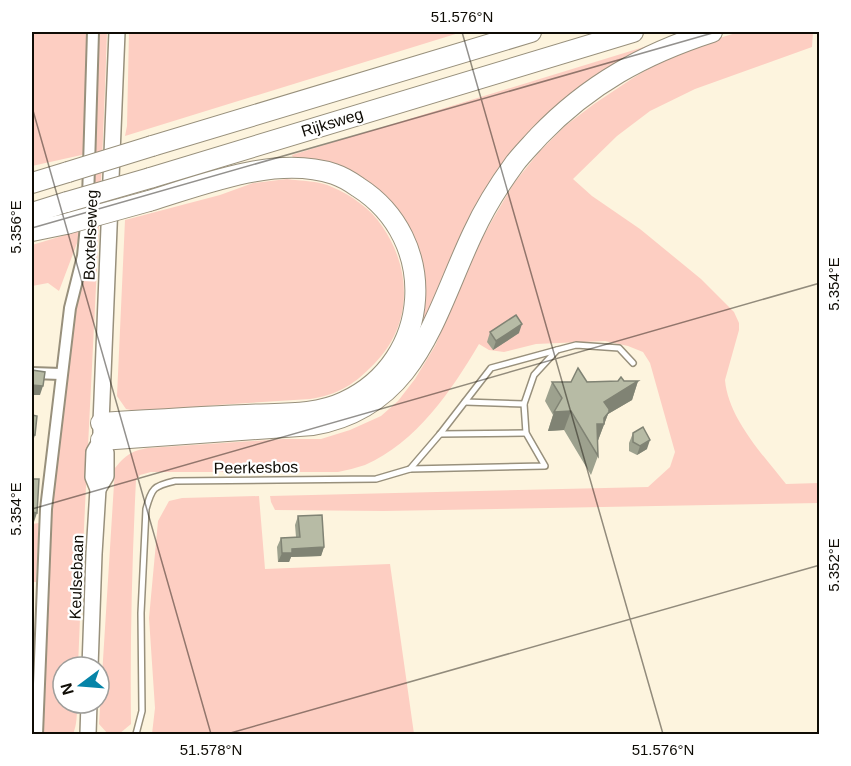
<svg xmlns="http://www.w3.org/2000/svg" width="851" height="766" font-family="Helvetica,sans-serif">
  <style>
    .green { fill: #fdcec2 }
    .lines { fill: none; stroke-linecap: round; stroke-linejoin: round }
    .service-casing { stroke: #98907c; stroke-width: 8 }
    .minor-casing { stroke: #98907c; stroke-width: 14 }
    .secondary-casing { stroke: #98907c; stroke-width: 18 }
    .motorway-casing { stroke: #98907c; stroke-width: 22 }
    .service { stroke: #fff; stroke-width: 5 }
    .minor { stroke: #fff; stroke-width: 10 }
    .secondary { stroke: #fff; stroke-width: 15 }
    .motorway { stroke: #fff; stroke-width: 20 }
    .motorway-bridge-casing { stroke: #98907c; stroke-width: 22; stroke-linecap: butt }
    .motorway-bridge { stroke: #fff; stroke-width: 20 }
    .wall { fill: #9da18e }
    .shaded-wall { fill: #808374 }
    .building { fill: #b7bba5; stroke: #808374; stroke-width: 1.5 }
    .ticks { fill: none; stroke: #0f0c05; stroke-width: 1.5; stroke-opacity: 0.45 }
    .labels { text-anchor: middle; stroke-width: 4.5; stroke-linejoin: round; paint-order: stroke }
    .street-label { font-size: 16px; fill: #0f0c05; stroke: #fff }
    .neatline { fill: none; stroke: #0f0c05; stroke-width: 2 }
    .ticks-label { font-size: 15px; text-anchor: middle; fill: #0f0c05 }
  </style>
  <rect width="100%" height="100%" fill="#fdf4de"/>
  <g class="green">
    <polygon points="32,32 89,32 86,154 32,166"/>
    <path d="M99,32H107C100,243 86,455 78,667H63V703H77C77,714 77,725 73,734H45L43,729L42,720L51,522L55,474L73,323L85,272L91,228Z"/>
    <polygon points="129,32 462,32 125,136 127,126"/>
    <path d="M739,32H813L812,47L695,89L650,111L617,136L573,179L592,196L640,229L701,279L734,312L739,323V330L725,380C728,418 763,455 786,484L819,483V503L384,511L275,510L271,502L270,496L648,487L670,467L675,452L650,363L643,352L628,346L605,341L536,344L504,352L489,350L479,344C452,390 416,443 365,465C356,468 347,470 338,472H151L140,475L136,480C132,561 130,642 131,724L119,734H108L99,724L115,468C126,455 131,451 148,448L283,439H321L350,430L381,416L398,401L415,379L435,346L477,247L490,224L514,183L540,151L565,126L594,104L633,78L668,57L700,44Z"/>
    <polygon points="647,46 648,50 531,138 419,339 410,232 399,213 373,186 356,176 294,161 292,155"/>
    <path d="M287,179C300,181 321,181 332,187C351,195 371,209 382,226C414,272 412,330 370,368C352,386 336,395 310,399L217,405L144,413L126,409L117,396L125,220L220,195L253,183Z"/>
    <polygon points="82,230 59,291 48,283 32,286 32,245"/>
    <polygon points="259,496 265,569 390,564 414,734 152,734 155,708 149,618 158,521 169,501 182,498"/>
    <polygon points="39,523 36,582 32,582 32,524"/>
  </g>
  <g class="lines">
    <g class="service-casing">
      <g id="service">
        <polyline points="465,402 524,404"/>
        <polyline points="440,434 526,433"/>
        <polyline points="410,469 545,466 526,433 524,404 534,375 557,350 576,345 619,348 633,363"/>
        <path d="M136,734L142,711L141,613L146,509C152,488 153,486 175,481L376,479L410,469L440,434L491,368L557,350"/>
      </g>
    </g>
    <g class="minor-casing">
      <g id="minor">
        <polyline points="88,199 93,32"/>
        <polyline points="32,373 61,374"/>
        <polyline points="37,734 46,509 70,308 83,256 87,215"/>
      </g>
    </g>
    <g class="secondary-casing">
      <g id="secondary">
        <polyline points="98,489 106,476 106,453 101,440 101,423 117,32"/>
        <polyline points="90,667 94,554 98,489 93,477 94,452 101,440"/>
        <polyline points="88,734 89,703"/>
      </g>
    </g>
    <g class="motorway-casing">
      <g id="motorway">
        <polyline points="152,146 531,32"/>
        <polyline points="150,178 633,32"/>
        <polyline points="32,183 68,172"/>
        <polyline points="32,213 67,202"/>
        <polyline points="32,231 66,224"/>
        <path d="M101,423C149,420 198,417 246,415C278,413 315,416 344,402C433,361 440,239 358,187C351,182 343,177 334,174C276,155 205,184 149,201"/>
        <path d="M101,440L313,425C417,407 434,315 473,233C484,209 499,185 515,163C522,154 531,145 539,136C589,84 644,54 712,32"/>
      </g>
    </g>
    <use href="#service" class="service"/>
    <use href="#minor" class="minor"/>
    <use href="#secondary" class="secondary"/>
    <use href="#motorway" class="motorway"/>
    <g class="motorway-bridge-casing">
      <g id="motorway-bridge">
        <polyline points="68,172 152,146"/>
        <polyline points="67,202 150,178"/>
        <polyline points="66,224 149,201"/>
      </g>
    </g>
    <use href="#motorway-bridge" class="motorway-bridge"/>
  </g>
  <g class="wall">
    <polygon points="490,332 519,333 493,350 487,342"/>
    <polygon points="638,381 632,400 608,414 597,443 598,456 591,475 564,430 548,431 553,415 545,401 552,382"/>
    <polygon points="633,433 647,449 637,455 629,451 629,443"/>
    <polygon points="298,516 324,547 321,556 291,557 289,562 278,562 277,547 281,538 296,537 295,525"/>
  </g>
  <g class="shaded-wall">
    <polygon points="522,324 519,333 493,350 496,341"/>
    <polygon points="638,381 632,400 608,414 597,443 597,424 604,402"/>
    <polygon points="32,385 43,386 40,395 32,395"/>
    <polygon points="571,411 564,430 548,431 554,412"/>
    <polygon points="32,434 35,435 32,444"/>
    <polygon points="650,440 647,449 637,455 640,446"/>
    <polygon points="32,512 37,513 34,522 32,522"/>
    <polygon points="324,547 321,556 291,557 289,562 278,562 282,553 292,549"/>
  </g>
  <g class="building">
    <polygon points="516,315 522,324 496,341 490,332"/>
    <polygon points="578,368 587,382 618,381 621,377 624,381 638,381 604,402 609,409 609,412 604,418 604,424 597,424 598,456 571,411 554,412 562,398 552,382 571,382"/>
    <polygon points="32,370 45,372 43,386 32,385"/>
    <polygon points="32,415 37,416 35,435 32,434"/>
    <polygon points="643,427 650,440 640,446 633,442 633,433"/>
    <polygon points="32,479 39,479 37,513 32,512"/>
    <polygon points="322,515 324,547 292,549 292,553 282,553 281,538 300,537 298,516"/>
  </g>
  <path class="ticks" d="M462,32L663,734M32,107L211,734M32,228L716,32M32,509L820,283M227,734L820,565"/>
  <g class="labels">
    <g class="street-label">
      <text transform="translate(332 122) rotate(-17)" y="6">Rijksweg</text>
      <text transform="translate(90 235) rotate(-88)" y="6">Boxtelseweg</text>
      <text transform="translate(256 467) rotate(-1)" y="6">Peerkesbos</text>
      <text transform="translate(76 577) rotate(-88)" y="6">Keulsebaan</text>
    </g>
  </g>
  <rect width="851" height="766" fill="none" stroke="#ffffff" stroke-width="66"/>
  <g transform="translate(81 685) rotate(254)"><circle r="28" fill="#ffffff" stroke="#9f9e9b" stroke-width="1.5"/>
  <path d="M0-4.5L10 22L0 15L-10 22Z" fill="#0684a8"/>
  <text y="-9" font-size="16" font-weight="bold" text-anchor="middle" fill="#0f0c05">N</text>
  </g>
  <rect x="33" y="33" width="785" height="700" class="neatline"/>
  <g class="ticks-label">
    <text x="462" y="22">51.576°N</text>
    <text transform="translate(16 227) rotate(-90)" y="5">5.356°E</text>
    <text transform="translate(834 284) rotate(-90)" y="5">5.354°E</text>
    <text transform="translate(16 509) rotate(-90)" y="5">5.354°E</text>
    <text transform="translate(834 565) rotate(-90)" y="5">5.352°E</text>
    <text x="211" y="755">51.578°N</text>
    <text x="663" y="755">51.576°N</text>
  </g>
</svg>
